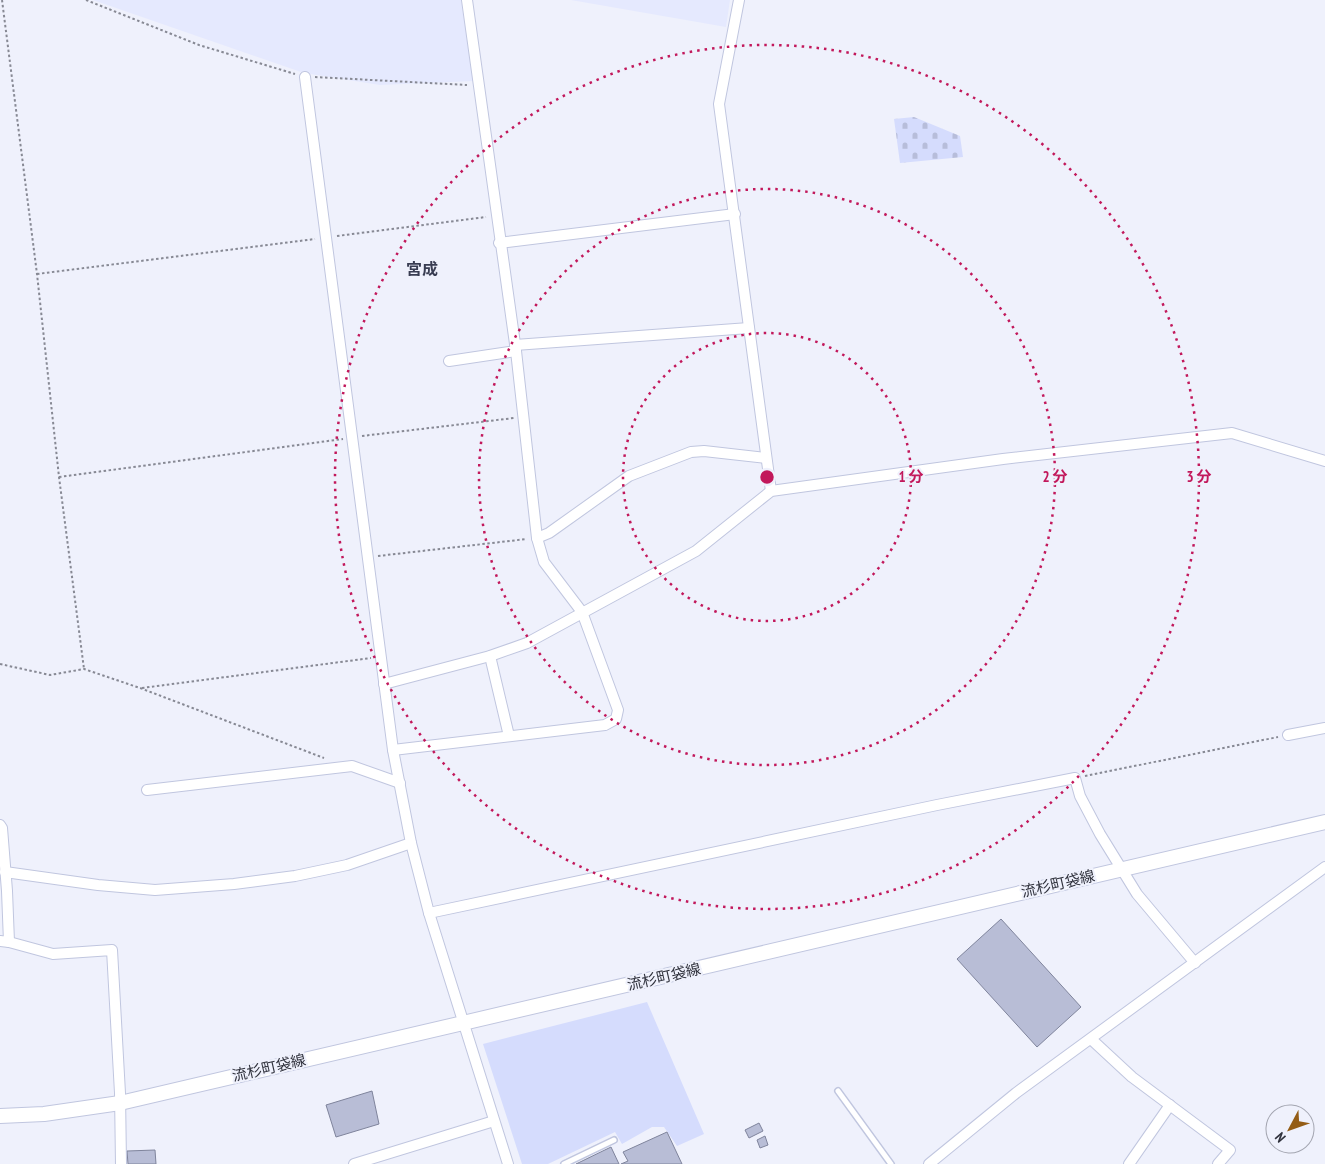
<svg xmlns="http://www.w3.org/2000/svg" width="1325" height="1164" font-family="'PT Sans Narrow','Noto Sans JP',sans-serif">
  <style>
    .built { fill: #e5e9fe }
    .cemetery { fill: url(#cemetery-stones) }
    .pitch { fill: #d5dcfd }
    .building { fill: #b8bdd6; stroke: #7f849c }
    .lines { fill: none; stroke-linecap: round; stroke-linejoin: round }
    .service-casing { stroke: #c0c6df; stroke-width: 8 }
    .minor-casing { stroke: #c0c6df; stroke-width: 12 }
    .secondary-casing { stroke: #c0c6df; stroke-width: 16 }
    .path { stroke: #878994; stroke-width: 2; stroke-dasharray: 2.5 2.5; stroke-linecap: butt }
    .service { stroke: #fff; stroke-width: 5 }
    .minor { stroke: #fff; stroke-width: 10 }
    .secondary { stroke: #fff; stroke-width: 14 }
    .ring { fill: none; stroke: #c2185b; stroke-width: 2.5; stroke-dasharray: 2.5 5 }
    .labels { text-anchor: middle; stroke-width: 4; stroke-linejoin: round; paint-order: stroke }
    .street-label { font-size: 15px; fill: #30323d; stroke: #eff1fc }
    .neighbourhood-label { font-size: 16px; font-weight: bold; fill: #393d52; stroke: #eff1fc }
    .centre { fill: #c2185b; stroke: #eff1fc; stroke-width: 2.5 }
    .ring-label { font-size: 15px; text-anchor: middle; font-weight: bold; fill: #c2185b; stroke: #eff1fc; stroke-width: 4; stroke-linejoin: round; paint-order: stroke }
  </style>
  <defs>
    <pattern id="cemetery-stones" width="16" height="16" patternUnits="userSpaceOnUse" patternTransform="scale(1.25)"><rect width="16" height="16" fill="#d5dcfd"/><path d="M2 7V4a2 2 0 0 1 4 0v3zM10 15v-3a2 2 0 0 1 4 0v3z" fill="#b7bdda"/></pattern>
  </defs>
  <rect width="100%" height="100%" fill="#eff1fc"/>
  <g class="built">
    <polygon points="93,0 461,0 473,81 380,85 304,73"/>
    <polygon points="571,0 730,0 726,27"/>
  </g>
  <polygon class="cemetery" points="914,117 960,136 963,157 900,163 894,119"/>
  <polygon class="pitch" points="647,1002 704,1134 677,1146 664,1127 652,1127 622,1144 615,1132 548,1164 522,1164 483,1044"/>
  <g class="building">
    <polygon points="1001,919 1081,1007 1037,1047 957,959"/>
    <polygon points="372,1091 379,1124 336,1137 326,1105"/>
    <polygon points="759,1123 763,1131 749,1138 745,1130"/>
    <polygon points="667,1132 682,1164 621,1164 628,1161 623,1152"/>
    <polygon points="765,1136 768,1145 760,1148 757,1140"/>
    <polygon points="611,1147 619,1164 576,1164"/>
    <polygon points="155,1150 156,1164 128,1164 127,1151"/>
  </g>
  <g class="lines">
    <g class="service-casing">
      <g id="service">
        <polyline points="838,1091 891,1164"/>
        <polyline points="564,1164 614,1140"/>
      </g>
    </g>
    <g class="minor-casing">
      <g id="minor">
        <polyline points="739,0 719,104 771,491"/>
        <polyline points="305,77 393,750 411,843 429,913 508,1164"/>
        <polyline points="499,243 735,214"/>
        <polyline points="515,345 749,328"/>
        <polyline points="449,361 516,351"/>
        <polyline points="537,538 549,533 629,476 691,452 704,451 766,458"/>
        <polyline points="490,656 509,736"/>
        <polyline points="384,684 490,656 527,643 696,551 771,491 1003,459 1232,433 1325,461"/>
        <polyline points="1288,735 1325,728"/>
        <polyline points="393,750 605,725 616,719 618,710 582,612 544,562 537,538 516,351 467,0"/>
        <polyline points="147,790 352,766 400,783"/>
        <polyline points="0,825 2,828 7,891 9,942 0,941"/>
        <polyline points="5,872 98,885 155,890 234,884 295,876 347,865 411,843"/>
        <polyline points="429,913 937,805 1075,778 1080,796 1100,834 1137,894 1195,963"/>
        <polyline points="9,942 53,954 112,950 120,1093 121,1164"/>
        <polyline points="1091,1039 1132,1077 1230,1150 1218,1164"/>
        <polyline points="354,1164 494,1121"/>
        <polyline points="929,1164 1016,1093 1325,867"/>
        <polyline points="1129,1164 1170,1105"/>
      </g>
    </g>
    <g class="secondary-casing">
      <polyline id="secondary" points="0,1116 44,1114 120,1103 1325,822"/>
    </g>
    <g class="path">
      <polyline points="2,0 37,274 59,477 84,669"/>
      <polyline points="86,0 199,45 295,74"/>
      <polyline points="315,77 467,85"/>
      <polyline points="337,236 486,217"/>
      <polyline points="37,274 315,239"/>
      <polyline points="362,436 514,418"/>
      <polyline points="59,477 343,439"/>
      <polyline points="378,556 527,539"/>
      <polyline points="0,664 50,675 84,669 140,688 324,758"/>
      <polyline points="142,688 371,658"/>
      <polyline points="1085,776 1278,737"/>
    </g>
    <use href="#service" class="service"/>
    <use href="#minor" class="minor"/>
    <use href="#secondary" class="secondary"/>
  </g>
  <g class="ring">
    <circle cx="767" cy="477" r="144"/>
    <circle cx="767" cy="477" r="288"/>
    <circle cx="767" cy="477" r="432"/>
  </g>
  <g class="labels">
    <g class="street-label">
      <text transform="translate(1058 884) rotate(-13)" y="5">流杉町袋線</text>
      <text transform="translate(664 977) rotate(-13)" y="5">流杉町袋線</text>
      <text transform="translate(269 1068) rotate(-13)" y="5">流杉町袋線</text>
    </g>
    <g class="neighbourhood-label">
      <text x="422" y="275">宮成</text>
    </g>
  </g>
  <circle cx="767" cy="477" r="8" class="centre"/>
  <g class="ring-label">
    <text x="911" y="482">1 分</text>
    <text x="1055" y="482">2 分</text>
    <text x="1199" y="482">3 分</text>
  </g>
  <g transform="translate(1290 1129) rotate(229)"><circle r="24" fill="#eff1fc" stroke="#a3a5b0"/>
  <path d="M0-4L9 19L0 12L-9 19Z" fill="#945d16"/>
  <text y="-8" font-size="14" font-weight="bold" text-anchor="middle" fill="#30323d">N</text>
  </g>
</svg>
